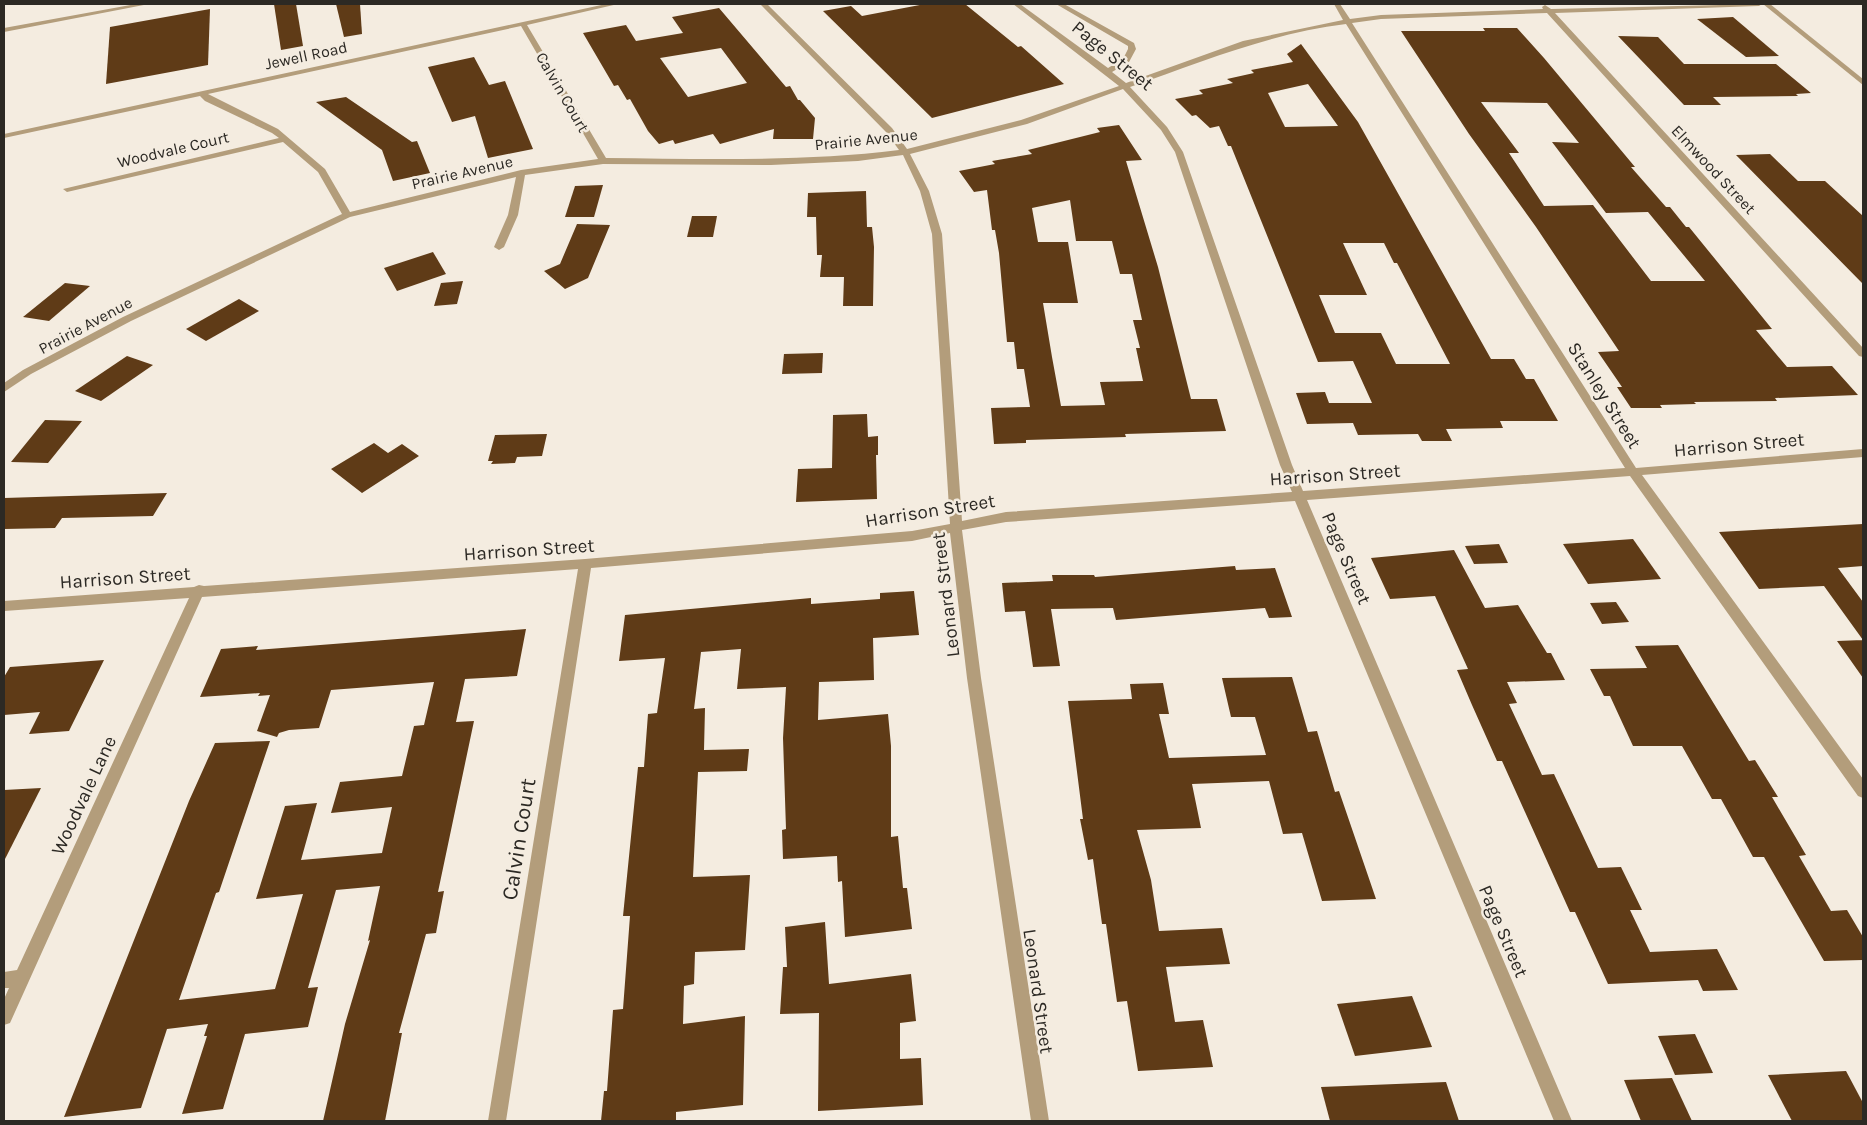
<svg xmlns="http://www.w3.org/2000/svg" width="1867" height="1125" font-family="Karla,sans-serif">
  <style>
    .building { fill: #5f3b17; fill-rule: evenodd }
    .lines { fill: none; stroke-linecap: round; stroke-linejoin: round }
    .minor { fill: #b39d7b; fill-rule: evenodd }
    .labels { text-anchor: middle; stroke-width: 5; stroke-linejoin: round; paint-order: stroke }
    .far-street-label { font-size: 16px; fill: #2c2924; stroke: #f4ece0 }
    .street-label { font-size: 19px; fill: #2c2924; stroke: #f4ece0 }
    .near-street-label { font-size: 22px; fill: #2c2924; stroke: #f4ece0 }
  </style>
  <rect width="100%" height="100%" fill="#f4ece0"/>
  <g class="building">
    <polygon points="274,4 296,4 303,46 281,50"/>
    <polygon points="336,4 360,4 362,34 344,37"/>
    <polygon points="925,4 965,4 1018,47 1021,46 1064,84 932,118 823,11 851,6 862,16"/>
    <path d="M719,8L786,87L790,86L798,100H800L815,118L813,139H773L774,129L720,144L713,134L675,144L673,140L659,144L648,131L630,99L627,100L618,85L614,86L583,33L626,25L636,41L683,33L672,17ZM721,48L747,83L688,97L660,58Z"/>
    <polygon points="210,9 208,65 106,84 110,27"/>
    <polygon points="1733,17 1779,56 1746,57 1697,19"/>
    <path d="M1483,28H1517L1544,58L1635,167H1631L1666,207H1670L1686,227H1689L1772,329L1756,330L1787,367L1832,366L1858,395L1775,398L1777,401L1694,402L1696,404L1660,405L1662,408H1631L1617,387H1622L1598,352L1619,351L1536,227L1469,134L1401,31H1485ZM1481,102L1547,103L1579,143L1552,142L1606,213L1648,212L1705,281H1651L1593,205L1544,206L1509,153H1519Z"/>
    <polygon points="1618,36 1658,37 1684,64 1776,64 1811,93 1796,94 1798,96 1713,97 1721,105 1684,105"/>
    <path d="M1301,44L1358,122L1491,359H1514L1526,379H1534L1558,421H1500L1503,428L1446,429L1452,441H1422L1418,434L1358,435L1353,423L1307,424L1296,393L1325,392L1329,403H1372L1353,361L1318,362L1231,146H1228L1219,126L1210,128L1196,115L1192,116L1175,99L1203,94L1199,90L1233,83L1227,79L1254,73L1251,70L1293,62L1287,54ZM1308,84L1338,126L1285,127L1268,93ZM1343,243H1384L1394,263H1397L1450,364H1396L1381,333H1335L1319,295H1367Z"/>
    <polygon points="474,57 489,85 505,81 533,149 488,158 475,116 452,122 428,67"/>
    <polygon points="346,97 412,142 417,141 430,173 393,181 382,150 316,102"/>
    <path d="M1119,125L1142,160L1126,161L1158,267L1191,399H1217L1226,431L1125,434L1126,437L1026,440V443L994,444L991,408L1030,407L1024,369H1017L1014,342H1007L999,253L995,230H992L987,190L974,192L959,171L995,164L992,161L1032,154L1028,150L1100,132L1097,128ZM1070,200L1076,241H1112L1120,274H1132L1142,320H1133L1140,348H1136L1143,381L1100,382L1105,405L1061,406L1052,357L1043,303H1078L1068,242H1038L1032,208Z"/>
    <polygon points="1770,154 1798,181 1825,181 1863,216 1863,284 1736,155"/>
    <polygon points="603,185 594,217 565,217 575,186"/>
    <polygon points="866,191 867,227 872,227 874,247 873,306 843,306 844,277 820,277 822,255 817,255 816,217 807,217 808,193"/>
    <polygon points="692,216 717,216 713,237 687,237"/>
    <polygon points="577,224 610,225 588,278 565,289 544,271 560,264"/>
    <polygon points="433,252 446,274 397,291 384,268"/>
    <polygon points="463,281 457,304 434,306 441,283"/>
    <polygon points="65,283 90,286 49,321 23,317"/>
    <polygon points="239,299 259,311 206,341 186,329"/>
    <polygon points="823,353 822,373 782,374 784,354"/>
    <polygon points="127,356 153,365 101,401 75,391"/>
    <polygon points="867,414 868,437 878,436 878,455 876,455 877,499 796,502 798,469 832,468 833,415"/>
    <polygon points="45,420 82,421 48,463 11,462"/>
    <polygon points="547,434 542,456 517,457 515,463 491,464 493,461 488,461 495,435"/>
    <polygon points="374,443 388,453 402,444 419,456 362,493 331,469"/>
    <polygon points="167,493 153,516 62,518 55,528 4,529 4,498"/>
    <polygon points="1863,524 1863,566 1838,568 1863,602 1863,678 1837,641 1863,640 1824,586 1759,589 1719,532"/>
    <polygon points="1633,539 1661,579 1588,584 1563,544"/>
    <polygon points="1499,544 1508,563 1474,564 1465,546"/>
    <polygon points="1454,550 1485,608 1518,605 1547,653 1551,653 1565,680 1507,682 1517,703 1509,704 1542,775 1554,774 1598,868 1621,867 1642,910 1630,910 1650,952 1717,949 1738,990 1703,991 1698,980 1608,984 1575,912 1570,912 1502,761 1497,761 1472,705 1457,670 1468,669 1435,596 1390,599 1371,558"/>
    <polygon points="1235,566 1236,570 1275,568 1292,617 1269,618 1265,608 1116,620 1113,608 1051,609 1060,666 1033,667 1025,611 1005,612 1002,583 1053,581 1052,575 1094,575 1095,577"/>
    <polygon points="914,591 919,635 873,638 874,680 819,682 818,720 888,714 891,746 891,837 898,836 903,888 907,888 912,929 845,937 842,881 838,882 837,856 783,859 782,830 786,829 783,738 786,687 737,689 741,649 701,652 694,709 705,708 704,750 749,749 747,771 698,772 693,877 750,875 745,950 695,952 694,984 684,986 683,1024 745,1016 743,1105 676,1112 676,1121 601,1121 604,1091 607,1091 613,1010 623,1009 630,916 623,916 638,767 644,767 648,714 657,713 665,658 619,661 625,615 811,598 811,604 880,599 880,593"/>
    <polygon points="1616,602 1629,622 1602,624 1590,603"/>
    <polygon points="526,629 517,676 465,679 456,722 474,721 438,892 444,891 436,933 426,934 399,1033 402,1033 385,1121 323,1121 345,1024 370,940 368,941 380,886 336,890 308,988 318,987 308,1027 245,1034 223,1109 182,1114 207,1036 204,1036 208,1024 167,1029 141,1108 64,1117 189,801 215,743 270,741 219,892 216,893 179,1000 275,989 303,894 256,899 285,806 317,803 301,860 382,853 392,807 331,813 340,782 402,776 414,726 424,725 434,682 331,690 319,728 289,730 279,733 277,737 257,731 270,695 258,696 260,693 200,697 221,649 258,646 256,650"/>
    <polygon points="1678,645 1749,761 1755,760 1778,797 1772,797 1806,855 1799,856 1831,911 1847,910 1863,937 1863,960 1824,961 1764,857 1753,857 1721,799 1712,799 1682,746 1633,746 1610,696 1604,696 1590,669 1647,668 1635,646"/>
    <polygon points="104,660 69,731 29,734 40,712 4,715 4,677 10,667"/>
    <polygon points="1292,677 1308,732 1317,731 1335,792 1339,791 1376,899 1322,901 1302,833 1283,834 1269,781 1192,784 1201,828 1137,830 1151,880 1159,931 1222,928 1230,964 1166,967 1175,1022 1203,1020 1213,1067 1138,1071 1127,1001 1117,1002 1106,924 1102,924 1093,859 1088,860 1080,819 1083,819 1068,701 1132,699 1130,684 1163,683 1169,714 1159,714 1169,758 1266,755 1255,717 1231,717 1222,678"/>
    <polygon points="41,788 4,861 4,790"/>
    <polygon points="825,922 829,984 911,974 916,1021 900,1023 900,1059 921,1058 923,1105 818,1111 819,1013 780,1014 783,967 787,967 785,927"/>
    <polygon points="1412,996 1432,1047 1355,1056 1337,1004"/>
    <polygon points="1695,1034 1713,1073 1675,1075 1658,1036"/>
    <polygon points="1846,1071 1863,1103 1863,1121 1792,1121 1768,1075"/>
    <polygon points="1672,1078 1692,1121 1641,1121 1624,1080"/>
    <polygon points="1446,1082 1459,1121 1330,1121 1321,1087"/>
  </g>
  <g class="lines">
    <g class="minor">
      <polygon points="136,4 149,4 4,32 4,28"/>
      <path d="M606,4H618L527,25L606,158C704,159 802,162 899,150L886,132L760,4H767L892,128L907,149L1021,120L1119,86L1013,4H1020L1108,68L1123,59L1128,49V46L1056,4H1064L1134,43L1136,49L1129,62L1112,72L1126,83L1243,41L1343,20L1334,4H1340L1350,19L1381,15L1543,9L1542,7L1545,5L1551,9L1762,4L1759,6L1555,13L1863,348V357L1859,356L1547,13L1381,19L1352,23L1636,468L1863,449V457L1642,475L1863,779V798L1858,796L1630,476L1307,500L1572,1121H1554L1295,501L1006,522L962,530L981,678L1049,1121H1031L967,678L950,533L912,541L591,568L506,1121H488L578,569L202,597L10,1023L4,1025V999L9,988H4V972L17,970L189,598L4,611V601L194,587L199,585L204,586L585,559L912,531L950,524L932,234L920,191L903,155L858,161L771,165L603,164L525,175L518,215L504,247L499,250L494,247L508,215L516,177L350,217L131,321L31,374L4,392V383L23,370L123,317L342,214L318,172L283,142L67,192L63,189L279,138L272,133L205,101L200,96L4,138V134ZM1346,24L1625,468L1303,491L1292,465L1183,152L1167,127L1130,87C1201,62 1271,33 1346,24ZM521,26L598,159L521,170L350,212L325,169L278,129L208,94ZM1123,89L1161,130L1175,152L1280,465L1292,492L1006,512L962,521L942,234L929,191L910,154L1027,124Z"/>
      <polygon points="1763,4 1770,4 1863,79 1863,85"/>
    </g>
  </g>
  <g class="labels">
    <g class="far-street-label">
      <text transform="translate(306 55) rotate(-12)" y="6">Jewell Road</text>
      <text transform="translate(563 92) rotate(60)" y="6">Calvin Court</text>
      <text transform="translate(866 139) rotate(-6)" y="6">Prairie Avenue</text>
      <text transform="translate(173 149) rotate(-13)" y="6">Woodvale Court</text>
      <text transform="translate(1714 169) rotate(47)" y="6">Elmwood Street</text>
      <text transform="translate(462 172) rotate(-13)" y="6">Prairie Avenue</text>
      <text transform="translate(85 325) rotate(-28)" y="6">Prairie Avenue</text>
    </g>
    <g class="street-label">
      <text transform="translate(1113 55) rotate(39)" y="7">Page Street</text>
      <text transform="translate(1605 395) rotate(58)" y="7">Stanley Street</text>
      <text transform="translate(1739 444) rotate(-5)" y="7">Harrison Street</text>
      <text transform="translate(1335 474) rotate(-4)" y="7">Harrison Street</text>
      <text transform="translate(930 510) rotate(-9)" y="7">Harrison Street</text>
      <text transform="translate(529 549) rotate(-4)" y="7">Harrison Street</text>
      <text transform="translate(1347 558) rotate(67)" y="7">Page Street</text>
      <text transform="translate(125 577) rotate(-4)" y="7">Harrison Street</text>
      <text transform="translate(945 595) rotate(-97)" y="7">Leonard Street</text>
      <text transform="translate(83 795) rotate(-65)" y="7">Woodvale Lane</text>
      <text transform="translate(1504 931) rotate(67)" y="7">Page Street</text>
      <text transform="translate(1039 991) rotate(82)" y="7">Leonard Street</text>
    </g>
    <g class="near-street-label">
      <text transform="translate(518 839) rotate(-81)" y="8">Calvin Court</text>
    </g>
  </g>
  <rect width="1867" height="1125" fill="none" stroke="#2c2924" stroke-width="10"/>
</svg>
